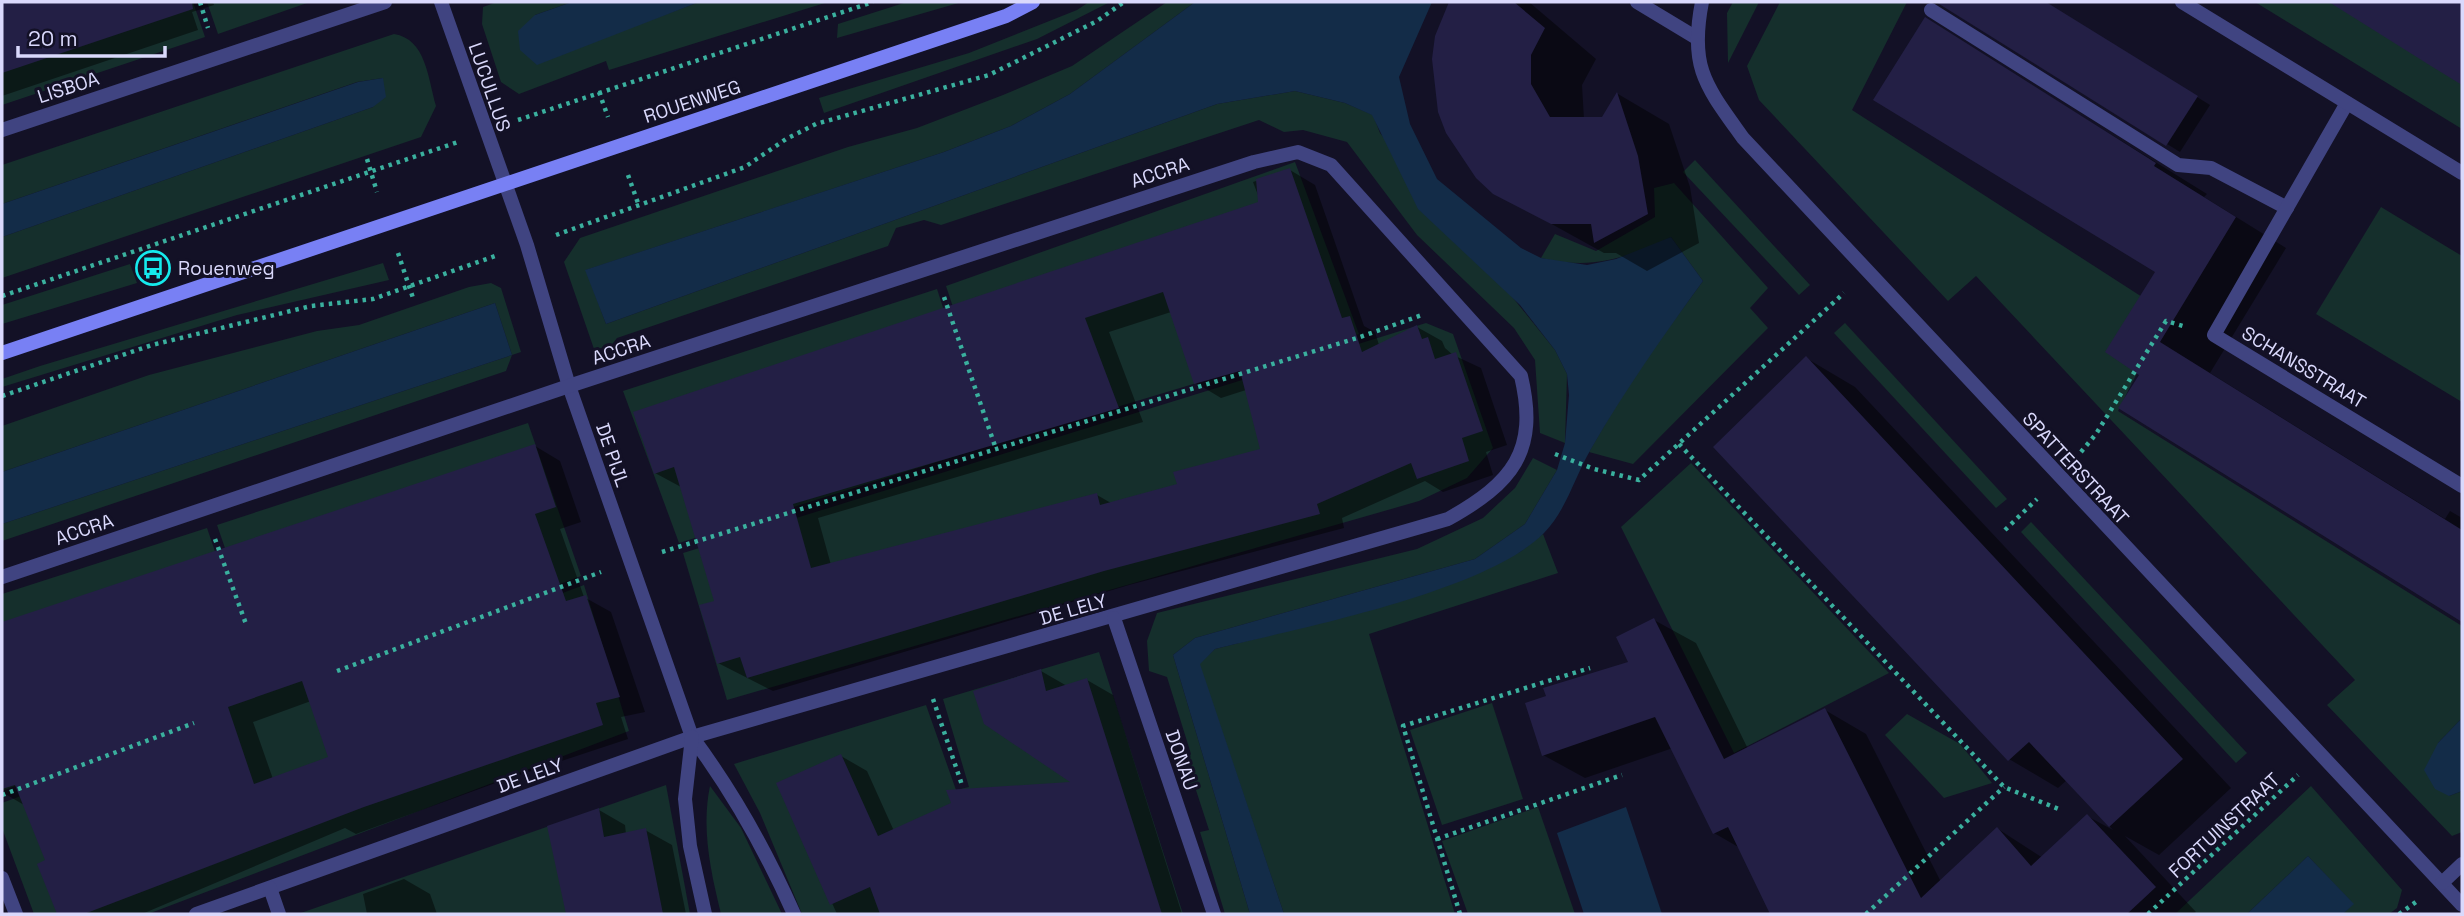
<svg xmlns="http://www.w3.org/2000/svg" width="2464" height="916" font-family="'Space Grotesk',sans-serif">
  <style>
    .green { fill: #152f2c }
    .water { fill: #132c48 }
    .shadow { fill: #0007; fill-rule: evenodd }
    .building { fill: #231f45; fill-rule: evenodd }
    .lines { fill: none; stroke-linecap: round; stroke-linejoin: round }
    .path { stroke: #3ab09e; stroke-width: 4.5; stroke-dasharray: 3.5 5; stroke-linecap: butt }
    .lane { stroke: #404481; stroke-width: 14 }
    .street { stroke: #404481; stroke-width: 14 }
    .secondary { stroke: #7880f4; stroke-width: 14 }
    .labels { text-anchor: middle; stroke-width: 6; stroke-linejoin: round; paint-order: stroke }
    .street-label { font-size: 19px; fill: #dad9fc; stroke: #131126 }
    .poi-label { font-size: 19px; fill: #dad9fc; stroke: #131126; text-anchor: start }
  </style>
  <rect width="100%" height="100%" fill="#131126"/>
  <g class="green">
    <polygon points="2,2 193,2 205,37 2,105"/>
    <polygon points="207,2 310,2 218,34"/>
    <polygon points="497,2 572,2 535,15 624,30 699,2 828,2 609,70 606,61 519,94 501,82 482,24 483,7"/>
    <polygon points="907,2 962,2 837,38 838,24"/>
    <polygon points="1089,2 1110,2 1037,39 824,113 819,98 969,53 1077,10"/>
    <polygon points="1167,2 1195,2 1070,94 1011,126 944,152 586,270 606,324 1217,104 1295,91 1345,103 1373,115 1380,133 1555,350 1567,374 1565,443 1540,433 1535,360 1514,328 1417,235 1347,142 1303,130 1284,132 1259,120 941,225 924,220 896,228 888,246 617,338 610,347 594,349 564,262 580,238 848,147 917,128 1003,95 1072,66"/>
    <polygon points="1733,2 1759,2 1728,63 1727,13"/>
    <polygon points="1780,2 1907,2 1852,110 2167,313 2118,411 2462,626 2462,718 2438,743 2449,796 2462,791 2462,832 2452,836 2327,705 2355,680 1976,276 1948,301 1759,100 1747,66"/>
    <polygon points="2255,2 2462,2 2462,129"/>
    <path d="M394,34C426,39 428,78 436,106L421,137L2,278V237L373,107L383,78L357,82L2,204V165Z"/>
    <polygon points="1695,160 1810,285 1799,295 1683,172"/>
    <polygon points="1295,162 1359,334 998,443 946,286"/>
    <path d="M1674,183L1768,288L1750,308L1768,328L1633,464L1589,452L1632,378L1703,281L1671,237C1624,259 1592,270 1541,258L1555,234L1596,251L1655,217L1654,188Z"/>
    <polygon points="2381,207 2462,256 2462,402 2316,314"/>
    <polygon points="383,263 389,280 237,315 2,387 2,379 40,366"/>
    <polygon points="130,264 137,283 2,324 2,305"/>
    <polygon points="491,283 501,288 521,352 512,355 506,371 2,541 2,524 512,355 495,303 2,472 2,426 149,375 317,331 359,325 469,287"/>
    <polygon points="937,289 988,446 679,543 623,391"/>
    <polygon points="1426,323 1453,334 1493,448 1467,478 1419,501 727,700 683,553"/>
    <polygon points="1845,323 2007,499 1996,508 1834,333"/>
    <polygon points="528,423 581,576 329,671 331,679 584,585 629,731 148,914 34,914 2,828 2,803 202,728 199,717 2,791 2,594 207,528 242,630 252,626 217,525"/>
    <polygon points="1533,458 1557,470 1525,524 1475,559 1195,638 1173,655 1250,914 1225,914 1200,832 1209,830 1194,784 1184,786 1179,769 1191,754 1167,677 1149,671 1147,641 1157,613 1417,549 1483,518 1515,488"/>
    <polygon points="1691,463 1889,673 1734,753 1621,527"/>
    <polygon points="2031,522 2247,753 2236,763 2021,532"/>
    <polygon points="1543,534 1558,573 1369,634 1455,914 1284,914 1199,664 1215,649 1363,612 1520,552"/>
    <polygon points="1099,652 1183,914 802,914 760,813 734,764 926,705 956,790 969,787 943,699"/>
    <polygon points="1492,703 1523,799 1442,825 1410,730"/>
    <polygon points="1907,714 1960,744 1992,783 1944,798 1885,735"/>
    <polygon points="666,785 690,914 298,914"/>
    <path d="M710,786L741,828L782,914H721C711,873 701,829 710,786Z"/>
    <polygon points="2311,786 2402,890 2397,908 2389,914 2343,914 2353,904 2308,856 2247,914 2175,914"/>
    <polygon points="1538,807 1575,914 1468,914 1442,841"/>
  </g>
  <g class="water">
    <polygon points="572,2 699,2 537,65 520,50 518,31 535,15"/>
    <path d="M1195,2H1432L1399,77L1410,124L1437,179L1521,248L1541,258L1587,265L1616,259L1671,237L1703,281C1663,336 1625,390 1591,449C1575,476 1566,511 1544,533C1486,592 1299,628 1215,649L1200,664L1284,914H1250L1173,655L1195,638L1475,559L1525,524L1557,470L1565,443L1569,395L1567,374L1555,350L1520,305L1418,209L1372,115L1345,103L1295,91L1217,104L606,324L585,270L944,152L1011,126L1070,94Z"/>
    <polygon points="383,78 386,97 373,107 2,237 2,204 358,82"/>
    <polygon points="495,303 512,355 2,524 2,472"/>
    <polygon points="2462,718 2462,791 2449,796 2435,789 2424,770 2438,743"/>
    <polygon points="1626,807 1662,914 1584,914 1557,833"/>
    <polygon points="2308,856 2354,904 2343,914 2247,914"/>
  </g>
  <g class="shadow">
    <polygon points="2,2 213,2 214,5 192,12 198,30 2,96"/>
    <polygon points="1451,2 1529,2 1596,59 1582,85 1584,119 1603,118 1618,94 1669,124 1690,187 1699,243 1647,271 1616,253 1604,253 1494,192 1437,36"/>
    <polygon points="1938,2 2043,2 2210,105 2180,152"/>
    <polygon points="2331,2 2462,2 2462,83"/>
    <polygon points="1925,19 2207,194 2204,197 2286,248 2210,373 2445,519 2450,511 2462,518 2462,620 2121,408 2142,374 2157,272"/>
    <path d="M1290,170L1315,185L1364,326L1375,332L1379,345L1417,327L1442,341L1445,348L1453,355L1481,368L1507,445L1486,452L1493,475L1443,492L1425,481L1342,518L1344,528L1129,585L773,691L718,663L716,602L681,487L655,473L1261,203L1253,182ZM1171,312L1196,383L1221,398L1246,390L1262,450L1179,485L1111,503L1097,495L831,565L818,518L1143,422L1109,332Z"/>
    <polygon points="1806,358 1855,387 2231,788 2159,855 2125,836 2196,912 2193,914 1778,914 1770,909 1740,848 1714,833 1673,748 1585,778 1543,755 1631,663 1654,620 1696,643 1748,749 1825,710 1866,734 1941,882 1998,829 2043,858 2087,816 2113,830 2067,780 2058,788 2009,759"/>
    <path d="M535,446L560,461L581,522L560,529L584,597L611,612L645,712L621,717L628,739L501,781L356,834L345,828L142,914H59L39,865L48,861L24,805L2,792V623ZM311,701L331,758L273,779L253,722Z"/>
    <polygon points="1041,671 1067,686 1087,680 1113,695 1182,914 1067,914 1059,888 986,914 837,914 778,784 841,756 867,771 894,831 1075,784 986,723"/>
    <polygon points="599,810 625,825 626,834 645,830 672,845 686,914 568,914 549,827"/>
    <polygon points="404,879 430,894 437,914 367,914 363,894"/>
  </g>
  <g class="building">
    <polygon points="2,2 192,2 193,9 2,73"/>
    <polygon points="1449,2 1514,2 1545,28 1531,55 1531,84 1550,117 1602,117 1617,92 1638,156 1648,214 1594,243 1591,224 1551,224 1493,194 1476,178 1446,133 1438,112 1432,59 1435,36"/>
    <polygon points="1936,2 2046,2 2198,96 2166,146"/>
    <polygon points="2329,2 2462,2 2462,85 2431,66"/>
    <polygon points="1925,17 2156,163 2154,166 2236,217 2160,342 2462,530 2462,622 2118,408 2139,375 2105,352 2155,272 1873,100"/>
    <path d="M1290,168L1342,318L1350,316L1362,352L1417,325L1422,339L1428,337L1435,359L1456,352L1483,431L1462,438L1469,461L1417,479L1411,463L1317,504L1320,514L1104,571L747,678L740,657L717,664L699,605L714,601L674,467L654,474L633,412L1258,202L1256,179ZM1163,292L1194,384L1240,371L1260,449L1173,472L1177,484L1100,505L1097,493L811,568L793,504L1119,408L1085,318Z"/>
    <polygon points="1806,356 2183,759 2109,827 2029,742 2008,761 1713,447"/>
    <path d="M535,444L556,507L535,514L566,601L586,595L620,697L596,703L603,725L364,807L84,914H57L37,864L45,860L15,785L2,789V622ZM302,681L328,757L254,784L228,707Z"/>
    <polygon points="1654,618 1724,759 1825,708 1921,898 1997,827 2031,866 2087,814 2156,887 2127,914 1770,914 1728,827 1713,834 1655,717 1542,756 1525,703 1546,696 1543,688 1628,662 1616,637"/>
    <polygon points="1041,669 1046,691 1087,678 1162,914 880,914 870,887 830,905 776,783 841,754 878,836 951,803 946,790 1070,782 984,724 973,691"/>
    <polygon points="599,808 604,837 646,828 663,914 566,914 547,826"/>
  </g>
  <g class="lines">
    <g class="path">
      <polyline points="200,2 208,28"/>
      <polyline points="599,92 608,117"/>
      <polyline points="518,120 873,2"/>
      <polyline points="367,159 377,192"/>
      <polyline points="628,175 639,206"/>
      <polyline points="556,235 745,167 786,139 816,124 989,75 1097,21 1124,2"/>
      <polyline points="398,253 413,298"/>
      <polyline points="2,296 458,142"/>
      <polyline points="944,297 996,449"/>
      <polyline points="2,396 152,345 311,306 373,299 498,255"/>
      <polyline points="1679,444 2004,787 2061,810"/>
      <polyline points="2081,452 2096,434 2166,321 2183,326"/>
      <polyline points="1555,454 1594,469 1639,480 1844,293"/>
      <polyline points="2005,530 2037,499"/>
      <polyline points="215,539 246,624"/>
      <polyline points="662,552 1360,337 1422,315"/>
      <polyline points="337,671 601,572"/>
      <polyline points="933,699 962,785"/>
      <polyline points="2,795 194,723"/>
      <polyline points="1437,839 1622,775"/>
      <polyline points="1460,914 1403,726 1590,668"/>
      <polyline points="1866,914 2004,787"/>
      <polyline points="2148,914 2298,775"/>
      <polyline points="2399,914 2416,902"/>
    </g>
    <g class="lane">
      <polyline points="1931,10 2178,165 2211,168 2287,208"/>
      <polyline points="2347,103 2214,335 2462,486"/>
    </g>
    <g class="street">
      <path d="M441,2L527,245L569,386L692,737C733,792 766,851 794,914"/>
      <polyline points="1637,2 1695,37"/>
      <path d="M1702,2C1689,68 1706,86 1743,138L2462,905"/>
      <polyline points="2182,2 2462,173"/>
      <polyline points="2,130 385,2"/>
      <path d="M2,577L569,386L1254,162L1298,152L1331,165L1521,376C1539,452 1512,483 1448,519L692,737L196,914"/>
      <polyline points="1114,618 1214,914"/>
      <polyline points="692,737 685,799 690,846 705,914"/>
      <polyline points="2,878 16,914"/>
      <polyline points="2442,883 2462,864"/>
      <polyline points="270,888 279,914"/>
    </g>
    <polyline class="secondary" points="2,353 1006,16 1033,2"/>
  </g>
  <defs>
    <g id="bus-ring" transform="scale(1.75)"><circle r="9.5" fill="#131126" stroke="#15eaed" stroke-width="1.5"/><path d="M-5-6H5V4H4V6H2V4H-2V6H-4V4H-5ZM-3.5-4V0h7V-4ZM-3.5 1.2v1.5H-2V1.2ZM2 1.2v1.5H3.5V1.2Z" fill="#15eaed"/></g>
  </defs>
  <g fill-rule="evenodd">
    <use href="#bus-ring" x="153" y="268"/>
  </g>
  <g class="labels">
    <g class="street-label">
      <text transform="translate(68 87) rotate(-18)" y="7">LISBOA</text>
      <text transform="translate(490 87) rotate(71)" y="7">LUCULLUS</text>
      <text transform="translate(692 101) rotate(-18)" y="7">ROUENWEG</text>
      <text transform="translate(1160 172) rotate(-18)" y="7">ACCRA</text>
      <text transform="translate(621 349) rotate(-18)" y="7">ACCRA</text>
      <text transform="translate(2304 367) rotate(31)" y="7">SCHANSSTRAAT</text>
      <text transform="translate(613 455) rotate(71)" y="7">DE PIJL</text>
      <text transform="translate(2076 468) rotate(47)" y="7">SPATTERSTRAAT</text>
      <text transform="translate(84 529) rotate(-19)" y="7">ACCRA</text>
      <text transform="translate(1073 609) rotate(-16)" y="7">DE LELY</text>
      <text transform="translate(1182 760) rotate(71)" y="7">DONAU</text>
      <text transform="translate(530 775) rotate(-20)" y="7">DE LELY</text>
      <text transform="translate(2224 825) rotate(-43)" y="7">FORTUINSTRAAT</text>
    </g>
    <g class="poi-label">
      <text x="178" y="275">Rouenweg</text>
    </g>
  </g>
  <rect width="2464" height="916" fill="none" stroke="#dad9fc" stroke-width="7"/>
  <path d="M18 46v10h147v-10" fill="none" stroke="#dad9fc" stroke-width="3.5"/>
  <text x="28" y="46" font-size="21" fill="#dad9fc" stroke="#131126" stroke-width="5" paint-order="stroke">20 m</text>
</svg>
